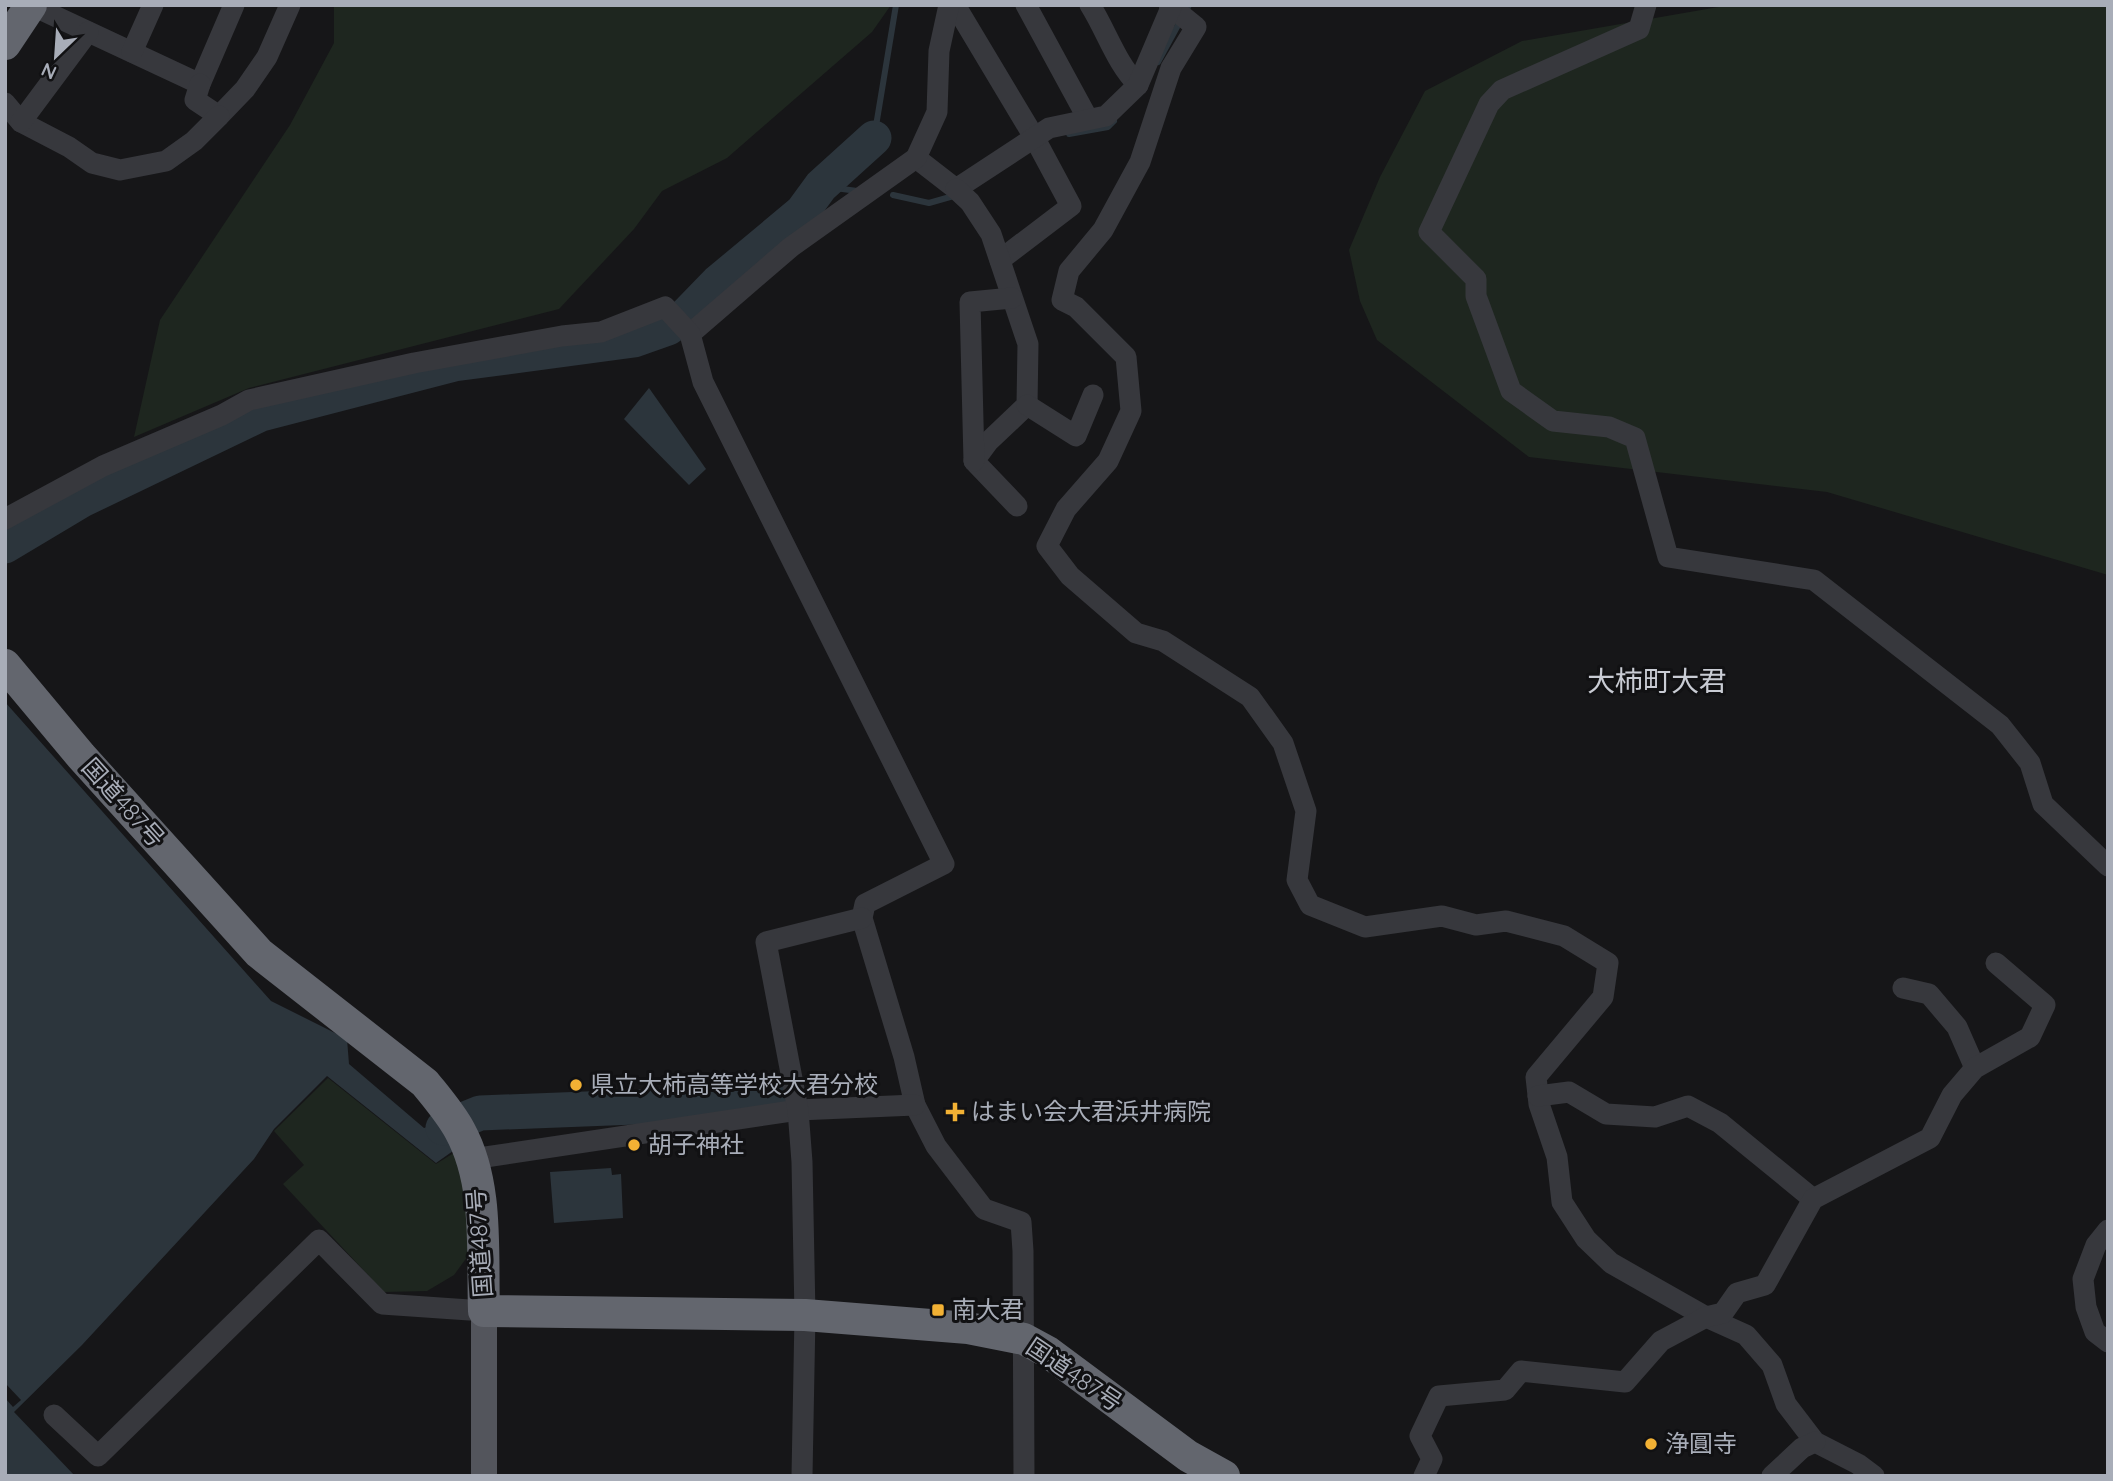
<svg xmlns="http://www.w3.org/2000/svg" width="2113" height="1481" font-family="Quicksand,'Noto Sans JP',sans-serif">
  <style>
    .green { fill: #1e261f }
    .water { fill: #2c353c }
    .pier { fill: #161618 }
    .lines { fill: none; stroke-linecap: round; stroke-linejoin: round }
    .stream { stroke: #2c353c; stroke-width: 6 }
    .river { stroke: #2c353c; stroke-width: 35 }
    .minor { stroke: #37383d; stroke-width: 21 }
    .major { stroke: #53555c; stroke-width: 26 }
    .highway { stroke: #63666e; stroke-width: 32 }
    .poi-dot { fill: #f2b134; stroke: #111113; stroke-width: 2.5 }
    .labels { text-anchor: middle; stroke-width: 6; stroke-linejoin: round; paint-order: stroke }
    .street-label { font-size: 24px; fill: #a8adb8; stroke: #111113 }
    .poi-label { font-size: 24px; fill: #a8adb8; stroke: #111113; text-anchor: start }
    .quarter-label { font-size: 28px; fill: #c9ccd4; stroke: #111113 }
  </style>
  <rect width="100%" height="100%" fill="#161618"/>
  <g class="green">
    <polygon points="334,5 891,5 872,32 727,158 662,191 634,229 559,309 249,388 134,437 160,320 290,125 334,43"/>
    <polygon points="1730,5 2108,5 2108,575 1827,492 1529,457 1377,340 1360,301 1349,250 1380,177 1425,91 1522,41"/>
    <polygon points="328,1078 436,1164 457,1151 467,1170 470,1253 454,1275 427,1291 384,1292 283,1184 304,1165 274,1131"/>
  </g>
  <g class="water">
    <polygon points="649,388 706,469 689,485 624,419"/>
    <polygon points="116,476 130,493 92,507 5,561 5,532"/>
    <polygon points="5,702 271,1001 347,1039 349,1064 424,1128 439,1123 453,1151 436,1163 327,1076 274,1129 254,1159 82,1345 14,1412 75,1476 5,1476"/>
    <polygon points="611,1168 612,1175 621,1174 623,1218 554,1223 550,1172"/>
  </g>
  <polygon class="pier" points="5,1383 21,1400 13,1407 5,1398"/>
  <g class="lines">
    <g class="stream">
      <polyline points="1158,62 1189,5"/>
      <polyline points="1069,134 1108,127 1114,121"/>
      <polyline points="874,138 896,5"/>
      <polyline points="821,186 857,191"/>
      <polyline points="893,195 929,203 957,195"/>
    </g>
    <g class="river">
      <polyline points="5,546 82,500 261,414 454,364 634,340 668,328 686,315 718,282 802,212 821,186 874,138"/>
      <polyline points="443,1128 480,1113 788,1101"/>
    </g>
    <g class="minor">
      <polyline points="31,5 200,84 234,5"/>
      <polyline points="955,5 1034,137 1071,206 1000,260"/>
      <polyline points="1026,5 1088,119"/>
      <path d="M1090,5C1107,32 1116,63 1138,85"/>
      <polyline points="1169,5 1196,27 1171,68 1140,162 1103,230 1069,271 1062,300 1076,307 1126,357 1131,411 1108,461 1066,509 1047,546 1070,576 1136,633 1163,641 1250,697 1283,743 1306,811 1297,880 1310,905 1365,927 1442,916 1476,925 1506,921 1564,936 1608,963 1603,997 1536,1077 1539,1104 1557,1157 1562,1202 1586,1239 1611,1263 1706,1317 1746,1335 1772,1365 1786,1404 1815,1442 1858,1464 1874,1476"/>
      <polyline points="1646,5 1639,29 1502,90 1489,104 1429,232 1476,279 1476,296 1511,391 1553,421 1609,427 1635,438 1668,557 1814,580 2000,725 2030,763 2043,804 2108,866"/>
      <polyline points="132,52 153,5"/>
      <polyline points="200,84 195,100 219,116 245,89 267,57 290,5"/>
      <polyline points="5,103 21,122 69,147 92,163 120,170 166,161 194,141 219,116"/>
      <polyline points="21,122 88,32"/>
      <polyline points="916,158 956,189 1049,128 1106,116 1138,85 1172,5"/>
      <polyline points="956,189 970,202 991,234 1028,344 1027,405 988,442 974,461 1017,506"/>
      <polyline points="690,334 791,247 916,158 937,112 939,51 949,5"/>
      <polyline points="1027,405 1076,436 1093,395"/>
      <polyline points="974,461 970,302 1012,298"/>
      <polyline points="5,519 103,466 222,415 249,400 414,363 562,336 601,332 665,307 690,334 703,382 944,864 865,904 862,918 904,1057 915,1105 936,1146 984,1209 1021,1222 1023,1251 1024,1476"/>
      <polyline points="1903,988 1929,994 1957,1027 1975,1068"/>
      <polyline points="1538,1096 1569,1092 1606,1114 1655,1117 1688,1106 1720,1123 1813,1199"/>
      <polyline points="472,1159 798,1110 915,1105"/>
      <polyline points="2108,1230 2096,1245 2083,1279 2086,1307 2095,1332 2108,1342"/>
      <polyline points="54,1415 98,1456 319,1240 382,1304 484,1311"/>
      <polyline points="802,1476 805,1315 802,1162 798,1110 766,942 862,918"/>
      <polyline points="1424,1476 1432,1459 1420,1436 1439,1396 1505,1390 1521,1371 1625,1382 1661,1341 1706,1317 1723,1313 1737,1293 1765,1285 1813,1199 1930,1138 1952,1095 1975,1068 2030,1037 2045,1005 1996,963"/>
      <polyline points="1772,1476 1802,1448 1815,1442"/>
    </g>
    <polyline class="major" points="484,1476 484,1311"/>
    <g class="highway">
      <polyline points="5,44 31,5"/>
      <path d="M5,665L81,756L259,953L425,1083C437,1098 451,1114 460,1131C489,1184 482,1252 484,1311L805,1315L968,1328L1024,1339L1048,1352L1188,1456L1224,1476"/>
    </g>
  </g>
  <g class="poi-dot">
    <circle cx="576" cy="1085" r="7"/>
    <path d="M951.5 1101.5h7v7h7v7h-7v7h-7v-7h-7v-7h7z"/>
    <circle cx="634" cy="1145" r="7"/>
    <rect x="931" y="1303" width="14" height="14" rx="3.5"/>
    <circle cx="1651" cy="1444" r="7"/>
  </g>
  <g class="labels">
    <g class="street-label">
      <text transform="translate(123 803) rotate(48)" y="8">国道487号</text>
      <text transform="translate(480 1243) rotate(-94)" y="8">国道487号</text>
      <text transform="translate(1074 1375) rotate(34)" y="8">国道487号</text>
    </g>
    <g class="poi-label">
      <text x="590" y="1093">県立大柿高等学校大君分校</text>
      <text x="971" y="1120">はまい会大君浜井病院</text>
      <text x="648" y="1153">胡子神社</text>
      <text x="952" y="1318">南大君</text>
      <text x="1665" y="1452">浄圓寺</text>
    </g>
    <g class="quarter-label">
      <text x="1657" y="691">大柿町大君</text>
    </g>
  </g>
  <rect width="2113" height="1481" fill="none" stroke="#a8adb8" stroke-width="14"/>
  <g transform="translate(56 56) rotate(205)" stroke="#111113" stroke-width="5" paint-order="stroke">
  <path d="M0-5L12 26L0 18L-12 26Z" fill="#a8adb8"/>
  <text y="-10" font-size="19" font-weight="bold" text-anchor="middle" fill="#a8adb8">N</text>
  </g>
</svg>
